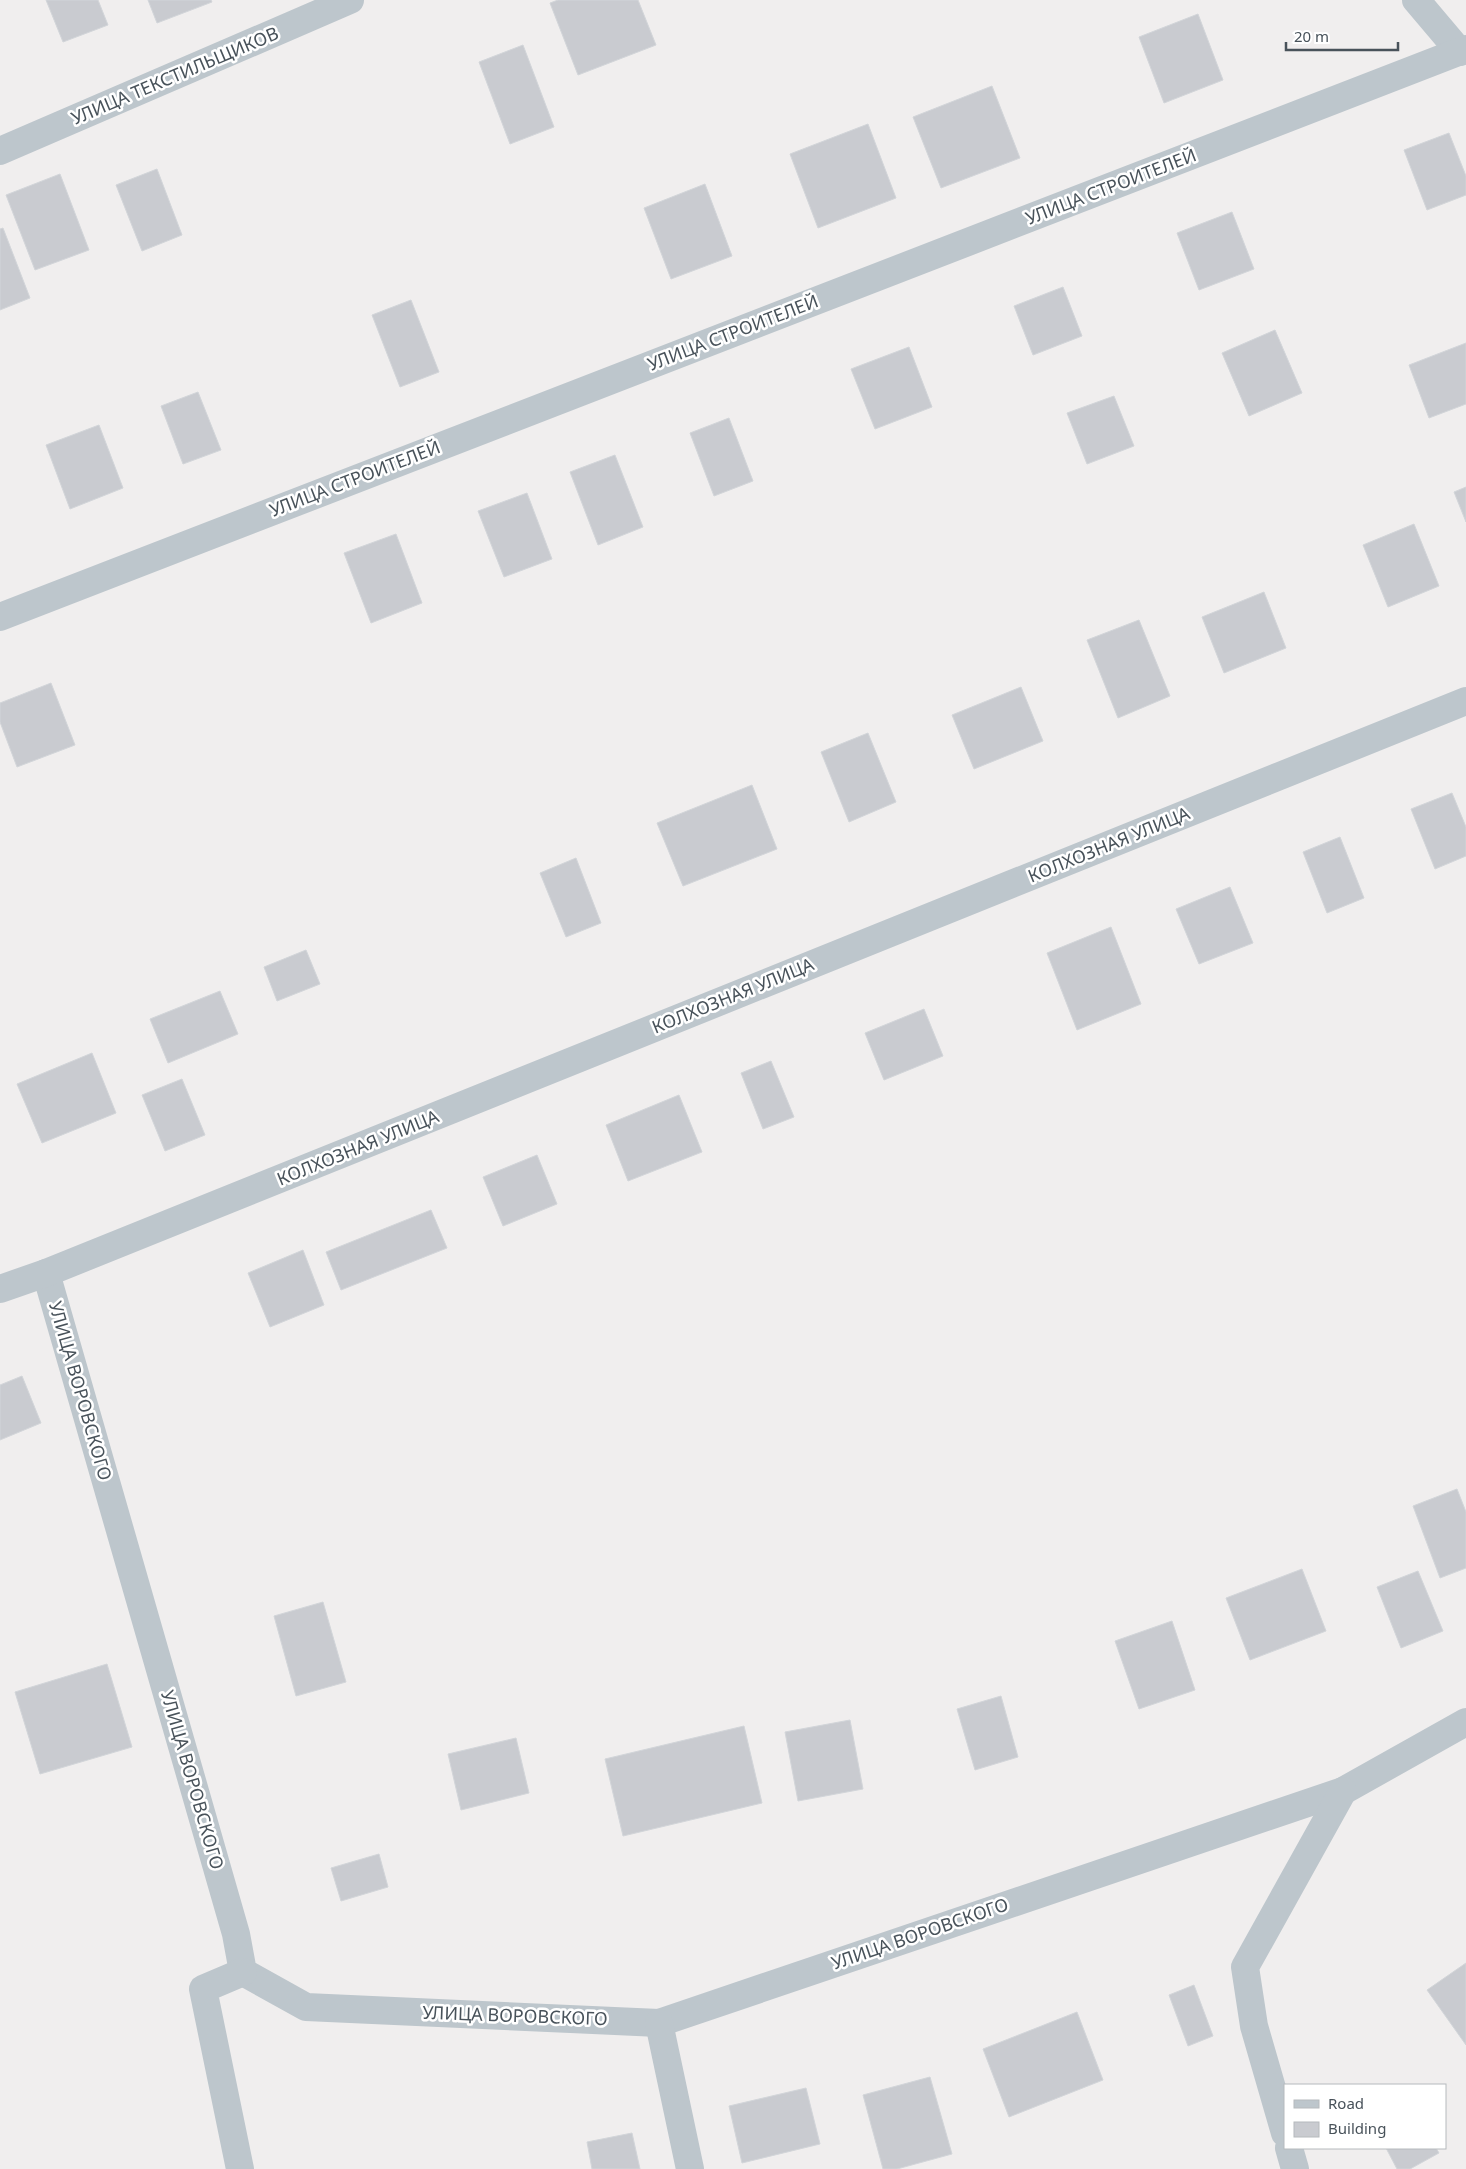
<svg xmlns="http://www.w3.org/2000/svg" width="1466" height="2169" font-family="'Noto Sans',sans-serif">
  <style>
    .building { fill: #c9cbd0; stroke: #d2d5d9 }
    .lines { fill: none; stroke-linecap: round; stroke-linejoin: round }
    .minor { stroke: #bdc6cc; stroke-width: 28 }
    .labels { text-anchor: middle; stroke-width: 5; stroke-linejoin: round; paint-order: stroke }
    .street-label { font-size: 18px; fill: #48525a; stroke: #fff }
  </style>
  <rect width="100%" height="100%" fill="#f0eeee"/>
  <g class="building">
    <polygon points="46,0 98,0 108,25 63,42"/>
    <polygon points="148,0 211,0 212,2 157,23"/>
    <polygon points="558,0 638,0 656,45 578,75 550,3"/>
    <polygon points="1198,14 1223,80 1164,103 1139,37"/>
    <polygon points="523,45 554,127 510,144 479,62"/>
    <polygon points="992,86 1020,158 941,188 913,117"/>
    <polygon points="868,124 896,198 818,228 790,154"/>
    <polygon points="1449,133 1466,176 1466,195 1427,210 1404,150"/>
    <polygon points="157,169 182,235 142,251 116,185"/>
    <polygon points="60,174 89,250 35,270 6,195"/>
    <polygon points="705,184 732,256 671,279 644,208"/>
    <polygon points="1232,212 1254,269 1199,290 1177,233"/>
    <polygon points="3,228 30,298 0,310 0,229"/>
    <polygon points="1063,287 1082,336 1033,355 1014,306"/>
    <polygon points="411,300 439,372 400,387 372,315"/>
    <polygon points="1275,330 1302,393 1249,416 1222,353"/>
    <polygon points="1466,343 1466,404 1429,418 1409,365"/>
    <polygon points="909,347 932,407 875,429 851,369"/>
    <polygon points="198,392 221,450 183,464 161,406"/>
    <polygon points="1114,396 1134,446 1087,464 1067,413"/>
    <polygon points="729,418 753,481 714,496 690,433"/>
    <polygon points="99,425 123,488 70,509 46,445"/>
    <polygon points="615,455 643,527 598,545 570,472"/>
    <polygon points="1466,487 1466,522 1454,492"/>
    <polygon points="527,493 552,559 504,577 478,511"/>
    <polygon points="1414,524 1439,586 1388,607 1363,545"/>
    <polygon points="396,534 422,603 371,623 344,553"/>
    <polygon points="1264,592 1286,648 1224,673 1202,617"/>
    <polygon points="1139,620 1170,696 1118,718 1087,640"/>
    <polygon points="51,683 75,745 17,767 0,722 0,703"/>
    <polygon points="1021,687 1043,741 974,769 952,715"/>
    <polygon points="868,733 896,802 849,822 821,752"/>
    <polygon points="752,785 777,849 683,886 657,823"/>
    <polygon points="1452,793 1466,827 1466,856 1435,869 1411,809"/>
    <polygon points="1340,837 1364,898 1327,913 1303,852"/>
    <polygon points="576,858 601,923 566,937 540,873"/>
    <polygon points="1230,887 1253,943 1199,964 1176,909"/>
    <polygon points="1111,927 1141,1004 1077,1030 1047,953"/>
    <polygon points="306,950 320,984 277,1001 264,967"/>
    <polygon points="220,991 238,1034 168,1063 150,1019"/>
    <polygon points="924,1009 943,1056 884,1080 865,1033"/>
    <polygon points="92,1053 116,1113 42,1143 17,1084"/>
    <polygon points="771,1061 794,1117 763,1129 741,1073"/>
    <polygon points="182,1079 205,1135 165,1151 142,1095"/>
    <polygon points="679,1095 702,1152 628,1181 606,1125"/>
    <polygon points="537,1155 557,1204 503,1226 483,1177"/>
    <polygon points="431,1210 447,1248 341,1290 326,1252"/>
    <polygon points="303,1250 324,1305 270,1327 248,1273"/>
    <polygon points="22,1376 41,1423 0,1440 0,1385"/>
    <polygon points="1457,1489 1466,1512 1466,1568 1440,1578 1413,1506"/>
    <polygon points="1302,1569 1326,1631 1250,1660 1226,1598"/>
    <polygon points="1418,1571 1443,1631 1401,1648 1377,1587"/>
    <polygon points="323,1602 346,1682 296,1696 274,1616"/>
    <polygon points="1172,1621 1195,1690 1139,1709 1115,1641"/>
    <polygon points="107,1664 132,1747 40,1774 15,1692"/>
    <polygon points="1001,1696 1018,1757 975,1770 957,1709"/>
    <polygon points="850,1720 863,1789 798,1801 785,1732"/>
    <polygon points="744,1726 762,1803 623,1836 605,1759"/>
    <polygon points="516,1738 529,1793 461,1810 448,1754"/>
    <polygon points="379,1854 388,1887 341,1901 331,1868"/>
    <polygon points="1466,1963 1466,2045 1427,1990"/>
    <polygon points="1194,1985 1213,2036 1188,2046 1169,1995"/>
    <polygon points="1077,2012 1103,2080 1009,2117 983,2049"/>
    <polygon points="930,2077 952,2154 897,2169 883,2169 863,2095"/>
    <polygon points="806,2088 820,2144 742,2163 729,2106"/>
    <polygon points="632,2133 640,2169 592,2169 587,2142"/>
    <polygon points="1386,2148 1436,2148 1439,2153 1410,2169 1397,2169"/>
  </g>
  <g class="lines">
    <g class="minor">
      <polyline points="1416,0 1460,52"/>
      <polyline points="0,151 350,0"/>
      <polyline points="0,617 1466,49"/>
      <polyline points="46,1273 236,1934 243,1972 306,2007 659,2023 1343,1791 1466,1722"/>
      <polyline points="0,1289 46,1273 1466,701"/>
      <polyline points="659,2023 690,2169"/>
      <polyline points="1285,2133 1254,2026 1245,1967 1343,1791"/>
      <polyline points="1289,2148 1295,2169"/>
      <polyline points="240,2169 203,1989 243,1972"/>
    </g>
  </g>
  <g class="labels">
    <g class="street-label">
      <text transform="translate(175 76) rotate(-23)" y="6">УЛИЦА ТЕКСТИЛЬЩИКОВ</text>
      <text transform="translate(1111 187) rotate(-21)" y="6">УЛИЦА СТРОИТЕЛЕЙ</text>
      <text transform="translate(733 333) rotate(-21)" y="6">УЛИЦА СТРОИТЕЛЕЙ</text>
      <text transform="translate(355 479) rotate(-21)" y="6">УЛИЦА СТРОИТЕЛЕЙ</text>
      <text transform="translate(1109 845) rotate(-22)" y="6">КОЛХОЗНАЯ УЛИЦА</text>
      <text transform="translate(733 996) rotate(-22)" y="6">КОЛХОЗНАЯ УЛИЦА</text>
      <text transform="translate(358 1148) rotate(-22)" y="6">КОЛХОЗНАЯ УЛИЦА</text>
      <text transform="translate(80 1391) rotate(74)" y="6">УЛИЦА ВОРОВСКОГО</text>
      <text transform="translate(192 1780) rotate(74)" y="6">УЛИЦА ВОРОВСКОГО</text>
      <text transform="translate(920 1934) rotate(-19)" y="6">УЛИЦА ВОРОВСКОГО</text>
      <text transform="translate(515 2016) rotate(2)" y="6">УЛИЦА ВОРОВСКОГО</text>
    </g>
  </g>
  <rect x="1284" y="2084" width="162" height="65" fill="#ffffff" stroke="#b6babd"/>
  <rect x="1294" y="2100" width="25" height="8" fill="#bdc6cc" stroke="#b6babd"/>
  <text x="1328" y="2109" font-size="15" fill="#48525a">Road</text>
  <rect x="1294" y="2122" width="25" height="15" fill="#c9cbd0" stroke="#b6babd"/>
  <text x="1328" y="2134" font-size="15" fill="#48525a">Building</text>
  <path d="M1286 42v8h112v-8" fill="none" stroke="#48525a" stroke-width="2.5"/>
  <text x="1294" y="42" font-size="15" fill="#48525a" stroke="#ffffff" stroke-width="4" paint-order="stroke">20 m</text>
</svg>
